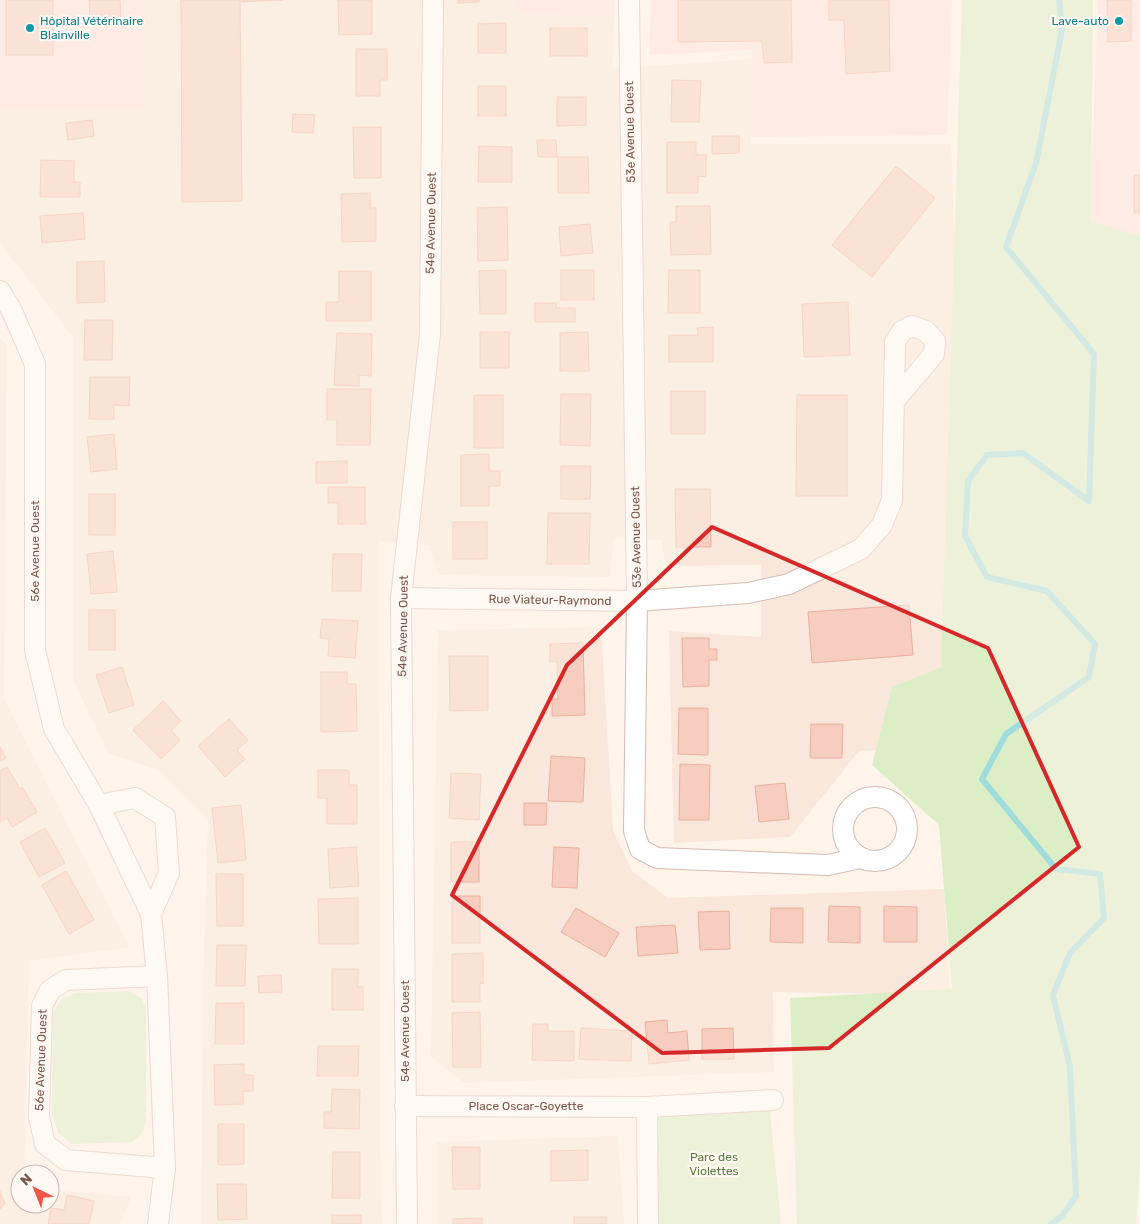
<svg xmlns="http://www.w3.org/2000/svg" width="1140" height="1224" font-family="Rubik,sans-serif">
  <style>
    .residential { fill: #f9e7db }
    .commercial { fill: #ffe3de }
    .green { fill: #dceec6 }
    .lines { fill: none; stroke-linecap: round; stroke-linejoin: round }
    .stream { stroke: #a1dcdd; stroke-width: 6 }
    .building { fill: #f6cdbf; stroke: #eab09e }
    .street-casing { stroke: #d5bcb1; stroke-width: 22 }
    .street { stroke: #fff; stroke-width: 20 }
    .marked { fill: none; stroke: #d62828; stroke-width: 4; stroke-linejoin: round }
    .culture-dot { fill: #0f9aa8; stroke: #fff8f2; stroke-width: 2 }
    .labels { text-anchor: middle; stroke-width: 4.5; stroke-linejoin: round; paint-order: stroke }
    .culture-label { font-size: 12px; fill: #0d838f; stroke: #fff8f2; text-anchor: start }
    .street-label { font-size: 12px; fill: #7c554a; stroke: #fff8f2 }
    .park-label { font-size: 12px; fill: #597d3e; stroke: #fff8f2 }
  </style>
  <rect width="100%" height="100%" fill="#fef4ea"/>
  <g class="residential">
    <polygon points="143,0 516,0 516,13 614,17 612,69 752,59 751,144 951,144 972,673 911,749 859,751 790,837 674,843 669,631 761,637 761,565 666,566 661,540 614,538 610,577 438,575 429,545 379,541 380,1134 382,1224 201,1224 203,987 208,821 157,770 108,753 73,680 73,337 0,243 0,108 143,108"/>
    <polygon points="0,338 7,345 4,699 129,947 29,961 24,1174 20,1174 20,1204 50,1204 50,1190 131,1197 120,1224 0,1224"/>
    <polygon points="601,627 613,830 632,871 668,898 944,889 950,995 773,992 774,1072 464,1083 431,1057 438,630"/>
    <polygon points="618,1136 624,1224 437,1224 437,1142"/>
  </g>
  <g class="commercial">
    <rect x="0" y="0" width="143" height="108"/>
    <polygon points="516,0 614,0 614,17 516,13"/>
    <polygon points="651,0 952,0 947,135 750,137 752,50 649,55"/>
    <polygon points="1098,0 1140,0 1140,240 1089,240"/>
  </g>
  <g class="green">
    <polygon points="962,0 1093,0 1091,222 1140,235 1140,1169 1136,1224 797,1224 790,998 952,989 939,825 872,765 892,687 941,667"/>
    <polygon points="128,991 141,998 146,1009 146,1123 141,1135 132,1142 72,1144 58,1133 52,1115 53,1012 62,999 75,993"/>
    <polygon points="769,1100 781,1224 651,1224 648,1107"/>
  </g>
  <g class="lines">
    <polyline class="stream" points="1051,1224 1062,1216 1076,1196 1070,1067 1053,995 1070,953 1104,918 1100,874 1056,869 982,779 1006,734 1089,677 1095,644 1047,591 987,577 965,536 968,481 987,455 1023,453 1089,501 1094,354 1006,247 1036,163 1062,30 1059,0"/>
  </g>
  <g class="building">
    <rect x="6" y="0" width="47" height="55"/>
    <polygon points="89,0 120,0 121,18 90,19"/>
    <polygon points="181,0 283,0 240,2 242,201 182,202"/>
    <polygon points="338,0 372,0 372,34 339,35"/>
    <polygon points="458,0 479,0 479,2 458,3"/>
    <polygon points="678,0 791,0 792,62 764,63 762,41 678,42"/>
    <polygon points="829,0 889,0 890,71 846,74 844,20 829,20"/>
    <polygon points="1107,0 1131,0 1131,41 1108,42"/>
    <polygon points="506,23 506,53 478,53 478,24"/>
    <rect x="550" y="28" width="37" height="28"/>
    <polygon points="356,49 387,49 387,80 380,80 380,96 356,96"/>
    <polygon points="672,80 701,81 699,122 671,122"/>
    <rect x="478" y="86" width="28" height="30"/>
    <polygon points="557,97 586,97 586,125 557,126"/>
    <polygon points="293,114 315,115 313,133 292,132"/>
    <polygon points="92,120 94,136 68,140 66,123"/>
    <polygon points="353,127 381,127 381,178 354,178"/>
    <polygon points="712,136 739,136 739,153 712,154"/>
    <polygon points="537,140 556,140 557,157 538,157"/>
    <polygon points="667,142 696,142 696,155 706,155 706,177 698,176 698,193 667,193"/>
    <polygon points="479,146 512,147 512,182 478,182"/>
    <polygon points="558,157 588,157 589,193 558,193"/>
    <polygon points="41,160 74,161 74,182 80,182 80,197 40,197"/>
    <polygon points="896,166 935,198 872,277 832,245"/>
    <polygon points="1140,175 1140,213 1134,213 1134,176"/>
    <polygon points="370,193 370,208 376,208 376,241 342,242 341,194"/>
    <polygon points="676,206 710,206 711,254 671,255 670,222 676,222"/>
    <polygon points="507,207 508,260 478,261 477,208"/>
    <polygon points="83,213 85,239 42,243 40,216"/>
    <polygon points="590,224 593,253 561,256 559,227"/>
    <polygon points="104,261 105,302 77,303 77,262"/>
    <polygon points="506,270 506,314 480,314 479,271"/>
    <rect x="561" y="270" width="33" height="30"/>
    <polygon points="669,270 700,270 700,313 668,313"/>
    <polygon points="339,271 371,271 371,321 326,321 326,302 339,302"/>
    <polygon points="848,302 850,355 804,357 802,304"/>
    <polygon points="535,303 556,303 556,308 575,308 575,322 535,322"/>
    <polygon points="85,320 113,320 112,360 84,360"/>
    <polygon points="713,327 713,362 669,362 669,335 698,335 697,328"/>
    <rect x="480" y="332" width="29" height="36"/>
    <polygon points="588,332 589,371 560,371 560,333"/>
    <polygon points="337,333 372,334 371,376 359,375 359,386 334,385"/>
    <polygon points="90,377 130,377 129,406 114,405 114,419 89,419"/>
    <polygon points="327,389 371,389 370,445 337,445 337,420 327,420"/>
    <rect x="671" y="391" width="34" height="43"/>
    <polygon points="561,394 591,394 590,446 560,445"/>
    <rect x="474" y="395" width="29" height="53"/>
    <polygon points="797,395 847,395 847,496 796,496"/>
    <polygon points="114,434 117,469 91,472 87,437"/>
    <polygon points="489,454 489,471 500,471 500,486 489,486 489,506 461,506 461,455"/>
    <polygon points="347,461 347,483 316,483 316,462"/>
    <polygon points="561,466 591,466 590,499 561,499"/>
    <polygon points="328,487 365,487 365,524 338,524 338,503 328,503"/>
    <polygon points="675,489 710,489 711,547 676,547"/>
    <rect x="89" y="494" width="26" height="41"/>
    <polygon points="548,513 590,513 589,564 547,564"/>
    <rect x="453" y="522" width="34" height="37"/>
    <polygon points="113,551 117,592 91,594 87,554"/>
    <polygon points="333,554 362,554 361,591 332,591"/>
    <polygon points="909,605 913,655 812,663 808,612"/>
    <rect x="89" y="610" width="26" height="40"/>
    <polygon points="322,619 358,621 355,658 328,656 329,639 320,638"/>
    <polygon points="682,638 709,638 709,649 717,649 717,660 709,660 709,686 683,687"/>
    <polygon points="583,643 585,715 552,716 552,699 558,699 557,661 550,662 550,644"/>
    <polygon points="449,656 488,656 488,710 450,711"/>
    <polygon points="122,667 134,705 109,713 96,675"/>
    <polygon points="321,672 347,672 347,684 356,684 357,731 321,732"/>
    <polygon points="163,701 181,721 171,730 180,740 161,759 133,730"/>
    <polygon points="679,708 708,708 708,755 678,754"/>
    <polygon points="229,719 248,740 237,750 245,759 225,777 198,746"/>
    <polygon points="811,724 843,724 842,758 810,758"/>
    <polygon points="0,747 6,758 0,761"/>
    <polygon points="551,756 585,758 583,802 548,801"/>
    <polygon points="680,764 710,765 709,820 679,820"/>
    <polygon points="7,767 20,789 22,787 37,812 12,827 7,818 0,822 0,771"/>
    <polygon points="318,770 349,770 349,785 357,785 357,824 327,824 327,798 318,798"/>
    <polygon points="451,773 481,774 479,820 449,818"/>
    <polygon points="785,783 789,819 759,822 755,786"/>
    <polygon points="524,803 547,803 546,825 524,825"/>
    <polygon points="241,805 246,860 218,863 212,808"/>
    <polygon points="45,828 65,863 39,877 20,842"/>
    <rect x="451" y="842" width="28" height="40"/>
    <polygon points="356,847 359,886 330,888 328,849"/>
    <polygon points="554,847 579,848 577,888 552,887"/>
    <polygon points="66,871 94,920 69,934 42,885"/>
    <polygon points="216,874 243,874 243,926 217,926"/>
    <rect x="452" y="896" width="28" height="47"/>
    <polygon points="358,898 358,944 319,944 318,899"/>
    <polygon points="829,906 860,907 860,943 828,942"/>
    <polygon points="884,906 917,907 917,942 884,942"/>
    <polygon points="576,908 619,933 605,957 561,932"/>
    <polygon points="771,908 803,908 803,943 770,942"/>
    <polygon points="729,911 730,949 700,950 698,912"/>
    <polygon points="675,925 678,953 638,956 636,927"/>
    <polygon points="217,945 246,945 245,986 216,986"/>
    <polygon points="483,953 483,984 480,983 480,1002 452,1002 452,954"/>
    <polygon points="332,969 358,969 358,987 363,987 363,1010 332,1010"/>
    <polygon points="281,975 282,992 259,993 258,976"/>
    <polygon points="216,1003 244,1003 244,1044 215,1044"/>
    <polygon points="480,1012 481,1067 453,1067 452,1013"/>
    <polygon points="667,1020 668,1033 687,1031 689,1060 649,1064 645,1022"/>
    <polygon points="533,1024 548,1024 548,1031 574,1031 574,1061 532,1060"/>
    <polygon points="581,1028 632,1031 631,1061 579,1059"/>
    <polygon points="733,1028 734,1059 702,1059 702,1029"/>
    <polygon points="318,1046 359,1046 358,1076 317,1076"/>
    <polygon points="244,1064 244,1075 253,1075 253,1091 243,1091 243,1104 215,1105 214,1065"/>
    <polygon points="332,1089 360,1090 359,1129 324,1128 324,1112 331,1112"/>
    <polygon points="218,1124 244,1124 244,1164 218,1165"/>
    <polygon points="452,1147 480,1147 480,1189 453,1189"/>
    <polygon points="588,1150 588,1180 551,1181 551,1151"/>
    <polygon points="333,1152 360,1152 360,1198 332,1198"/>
    <polygon points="217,1184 246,1184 247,1219 218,1220"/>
    <polygon points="0,1191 5,1204 0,1209"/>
    <polygon points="67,1195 94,1201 89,1224 48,1224 51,1208 64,1210"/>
    <rect x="332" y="1215" width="29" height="9"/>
    <rect x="574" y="1217" width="32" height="7"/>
    <polygon points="482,1218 482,1224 453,1224 453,1219"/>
  </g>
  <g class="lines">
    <g class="street-casing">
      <g id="street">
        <polyline points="629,0 637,601 634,831 640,849 657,858 828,865 860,858"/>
        <polyline points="0,291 11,309 35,364 35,650 54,729 99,805 151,914 157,976 165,1168 158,1224"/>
        <polyline points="401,598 637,601 748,593 789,584 861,549 882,525 892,500 895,342 902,331 912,326 926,331 935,341 934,354 895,400"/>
        <circle cx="875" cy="829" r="32"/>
        <polyline points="99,805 135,798 165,817 169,873 151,914"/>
        <polyline points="157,976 66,980 50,990 42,1006 39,1117 45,1144 66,1160 165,1168"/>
        <polyline points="405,1106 647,1107 773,1100"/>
        <polyline points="647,1107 648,1224"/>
        <polyline points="407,1224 401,598 430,334 433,0"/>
      </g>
    </g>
    <use href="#street" class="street"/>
  </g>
  <path d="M0 0H1140V1224H0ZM712,527L988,648L1079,847L829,1048L662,1053L452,895L567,665Z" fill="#fef4ea" fill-opacity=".55" fill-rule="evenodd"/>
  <path class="marked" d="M712,527L988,648L1079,847L829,1048L662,1053L452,895L567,665Z"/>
  <g class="culture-dot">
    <circle cx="1119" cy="21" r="5"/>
    <circle cx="30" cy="28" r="5"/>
  </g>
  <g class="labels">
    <g class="culture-label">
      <text x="40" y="25">Hôpital Vétérinaire<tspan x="40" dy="14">Blainville</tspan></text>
      <text x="1109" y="25" text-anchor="end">Lave-auto</text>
    </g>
    <g class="street-label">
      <text transform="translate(630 132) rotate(-91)" y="4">53e Avenue Ouest</text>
      <text transform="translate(431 223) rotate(-89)" y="4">54e Avenue Ouest</text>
      <text transform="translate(636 537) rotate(-91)" y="4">53e Avenue Ouest</text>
      <text transform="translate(35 551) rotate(-90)" y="4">56e Avenue Ouest</text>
      <text transform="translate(550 600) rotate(1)" y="4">Rue Viateur-Raymond</text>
      <text transform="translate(403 626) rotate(-89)" y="4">54e Avenue Ouest</text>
      <text transform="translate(405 1031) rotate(-90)" y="4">54e Avenue Ouest</text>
      <text transform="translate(41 1060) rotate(-88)" y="4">56e Avenue Ouest</text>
      <text x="526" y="1110">Place Oscar-Goyette</text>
    </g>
    <g class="park-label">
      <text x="714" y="1161">Parc des<tspan x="714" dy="14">Violettes</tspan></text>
    </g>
  </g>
  <g transform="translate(35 1189) rotate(317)"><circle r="24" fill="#fff8f2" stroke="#cbb7af"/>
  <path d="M0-4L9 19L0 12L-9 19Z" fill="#f05547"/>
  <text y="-8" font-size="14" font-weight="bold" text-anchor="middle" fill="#7c554a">N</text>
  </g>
</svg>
